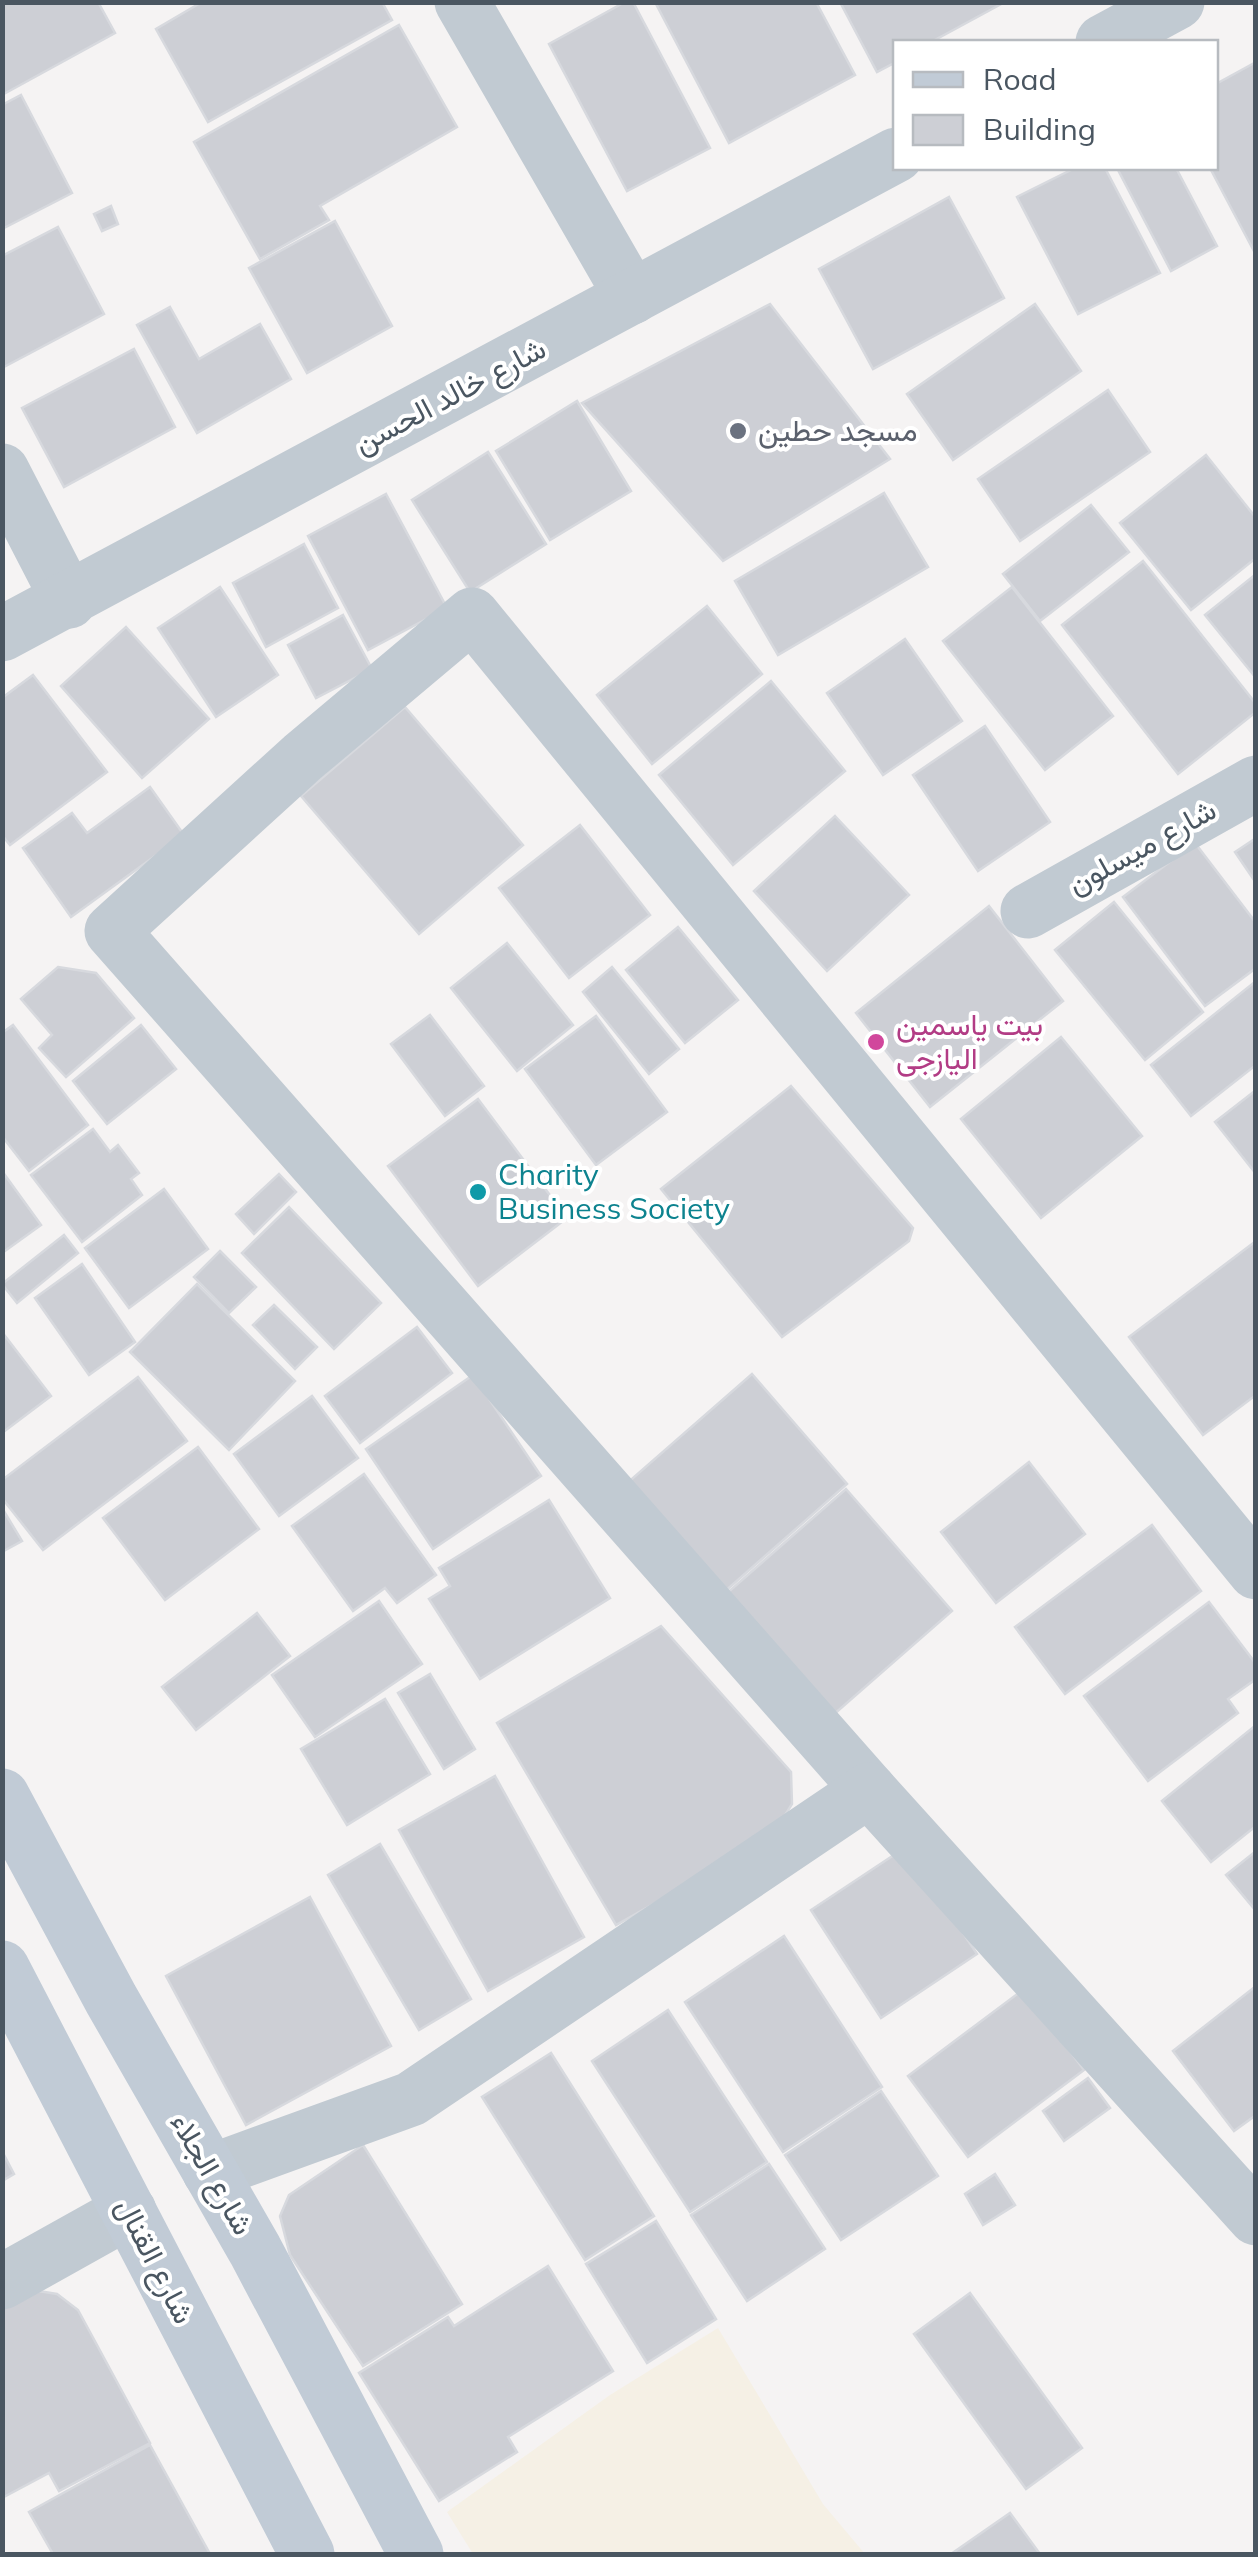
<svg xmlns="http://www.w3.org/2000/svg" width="1258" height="2557" font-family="Mulish,Vazirmatn,sans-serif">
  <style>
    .sand { fill: #f5f0e5 }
    .building { fill: #cdcfd5; stroke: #d7d9de; stroke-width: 2.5 }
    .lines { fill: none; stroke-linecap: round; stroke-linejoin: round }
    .minor { stroke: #c1cad2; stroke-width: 55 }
    .secondary { stroke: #c1cbd6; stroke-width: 55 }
    .worship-dot { fill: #6b7280; stroke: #fff; stroke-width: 4 }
    .hotel-dot { fill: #d1479c; stroke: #fff; stroke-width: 4 }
    .culture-dot { fill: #0f9aa8; stroke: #fff; stroke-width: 4 }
    .labels { text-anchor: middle; stroke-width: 8; stroke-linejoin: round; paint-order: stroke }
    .street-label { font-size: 30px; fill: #4a5661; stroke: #fff }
    .worship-label { font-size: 30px; fill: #5b616d; stroke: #fff; text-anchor: start }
    .hotel-label { font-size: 30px; fill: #b23c85; stroke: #fff; text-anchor: start }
    .culture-label { font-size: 30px; fill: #0d838f; stroke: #fff; text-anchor: start }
  </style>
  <rect width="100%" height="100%" fill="#f5f3f3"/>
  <polygon class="sand" points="718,2328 823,2504 865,2554 473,2554 447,2512 610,2395"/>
  <g class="building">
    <polygon points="2,2 98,2 115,33 2,95"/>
    <polygon points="202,2 382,2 392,20 208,122 156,29"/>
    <polygon points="625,2 633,2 710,148 627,191 549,44"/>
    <polygon points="655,2 816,2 855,75 729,143"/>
    <polygon points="840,2 1005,2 931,42 896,42 896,62 877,72"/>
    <polygon points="399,25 457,127 320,206 329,220 260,259 194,142"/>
    <polygon points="1256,62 1256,255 1210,168 1216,168 1216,84"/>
    <polygon points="21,95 72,193 2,229 2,105"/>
    <polygon points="1075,168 1105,168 1160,273 1078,314 1017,197"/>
    <polygon points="1117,168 1176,168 1217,246 1171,271"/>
    <polygon points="949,197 1004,298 873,369 819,269"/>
    <polygon points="111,206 118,224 102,231 94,214"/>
    <polygon points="335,221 392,326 307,373 249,268"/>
    <polygon points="58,227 104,314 2,368 2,256"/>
    <polygon points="770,304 890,459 723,561 582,403"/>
    <polygon points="1035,304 1081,371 953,460 907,394"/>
    <polygon points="170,307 199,359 260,324 291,379 197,433 137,325"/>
    <polygon points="134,349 175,427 64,487 22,408"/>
    <polygon points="1108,390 1150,452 1020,541 978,479"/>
    <polygon points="577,401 631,491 550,540 496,451"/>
    <polygon points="488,452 546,544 470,592 412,500"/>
    <polygon points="1206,455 1256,518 1256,558 1191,610 1120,523"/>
    <polygon points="884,493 928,567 778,655 735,581"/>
    <polygon points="386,494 447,608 368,650 308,536"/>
    <polygon points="1091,505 1129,552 1040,621 1003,574"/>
    <polygon points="304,544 338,608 266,647 233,583"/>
    <polygon points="1143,561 1256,704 1256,712 1178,774 1062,625"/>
    <polygon points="1256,574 1256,678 1205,615"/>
    <polygon points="220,587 278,675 216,717 158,628"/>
    <polygon points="1012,587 1113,716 1045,770 943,641"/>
    <polygon points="707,606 762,674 652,764 597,695"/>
    <polygon points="343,615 372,669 316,698 288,645"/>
    <polygon points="126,627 209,719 142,778 61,686"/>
    <polygon points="905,639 962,721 883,775 827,693"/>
    <polygon points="33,675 107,772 10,845 2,835 2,698"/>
    <polygon points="771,681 845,771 733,865 659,775"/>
    <polygon points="405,707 523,845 419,934 301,796"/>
    <polygon points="985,726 1050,822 978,871 913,775"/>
    <polygon points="150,787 184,835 71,917 23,848 72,813 87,833"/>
    <polygon points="835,816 909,895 827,971 754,891"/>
    <polygon points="580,825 650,915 569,978 499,888"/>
    <polygon points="1256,838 1256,883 1235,852"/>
    <polygon points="1195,843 1256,923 1256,968 1205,1006 1123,897"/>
    <polygon points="1114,902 1203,1012 1145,1060 1055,950"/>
    <polygon points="989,906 1063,1001 930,1107 856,1013"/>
    <polygon points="678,927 738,1000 685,1043 626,970"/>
    <polygon points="507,943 573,1025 517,1071 451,988"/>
    <polygon points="58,967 96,973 134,1018 66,1077 39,1048 52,1035 21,999"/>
    <polygon points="612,967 679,1049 649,1074 583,992"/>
    <polygon points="1256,981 1256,1065 1191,1116 1151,1065"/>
    <polygon points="430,1015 484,1086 445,1116 391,1044"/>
    <polygon points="596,1016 667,1112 596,1165 525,1069"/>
    <polygon points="13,1025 88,1125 29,1171 2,1136 2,1033"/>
    <polygon points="141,1025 176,1069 107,1124 73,1081"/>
    <polygon points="1061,1037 1142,1136 1041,1218 961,1119"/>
    <polygon points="791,1086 913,1228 909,1241 782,1337 661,1189"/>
    <polygon points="1256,1090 1256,1174 1215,1122"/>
    <polygon points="478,1099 567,1218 478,1286 388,1166"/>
    <polygon points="93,1129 110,1152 118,1145 139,1173 131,1179 142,1195 82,1242 31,1175"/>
    <polygon points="2,1171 41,1225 2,1253"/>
    <polygon points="279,1174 296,1192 254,1234 236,1214"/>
    <polygon points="164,1189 208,1249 129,1308 85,1248"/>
    <polygon points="289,1207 381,1303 334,1349 242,1253"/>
    <polygon points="64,1235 78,1253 17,1303 2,1284"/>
    <polygon points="1256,1241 1256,1395 1203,1435 1129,1337"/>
    <polygon points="220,1251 256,1287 229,1313 194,1277"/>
    <polygon points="82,1264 135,1342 89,1375 35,1298"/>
    <polygon points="197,1284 295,1381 229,1450 130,1352"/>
    <polygon points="274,1305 317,1347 295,1369 253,1325"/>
    <polygon points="417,1327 452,1373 360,1443 325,1396"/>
    <polygon points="2,1332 51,1396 2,1433"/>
    <polygon points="752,1374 847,1484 714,1601 618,1491"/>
    <polygon points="473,1375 541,1476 433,1549 366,1449"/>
    <polygon points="138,1377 187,1441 43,1550 2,1498 2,1480"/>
    <polygon points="312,1396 358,1458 279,1516 234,1454"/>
    <polygon points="198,1447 259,1529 165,1600 103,1518"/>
    <polygon points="1029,1462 1085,1534 996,1603 941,1532"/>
    <polygon points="364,1474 436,1575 397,1603 385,1588 353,1611 292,1526"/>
    <polygon points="846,1489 952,1611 832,1716 726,1594"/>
    <polygon points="549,1500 610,1598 480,1679 429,1599 450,1586 439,1568"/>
    <polygon points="2,1508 22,1541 2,1552"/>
    <polygon points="1152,1525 1201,1591 1065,1694 1015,1627"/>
    <polygon points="379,1601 422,1664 315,1737 272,1675"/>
    <polygon points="1209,1602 1256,1664 1256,1679 1228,1699 1238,1713 1148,1781 1084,1696"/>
    <polygon points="257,1613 290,1656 196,1730 162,1687"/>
    <polygon points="661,1626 791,1772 792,1804 771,1838 616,1925 497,1723"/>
    <polygon points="430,1674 475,1749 444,1769 398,1693"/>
    <polygon points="385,1699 430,1774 347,1825 301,1749"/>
    <polygon points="1256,1725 1256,1826 1211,1862 1162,1801"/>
    <polygon points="495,1776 584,1937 488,1991 399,1830"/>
    <polygon points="380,1844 471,1999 419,2030 328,1875"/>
    <polygon points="906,1847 977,1954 881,2018 811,1910"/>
    <polygon points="1256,1851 1256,1911 1226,1875"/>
    <polygon points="310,1897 391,2046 246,2125 166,1976"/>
    <polygon points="784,1936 882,2087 783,2152 685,2002"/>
    <polygon points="1256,1986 1256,2115 1234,2131 1173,2051"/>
    <polygon points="1024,1989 1084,2070 968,2157 908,2076"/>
    <polygon points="668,2010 767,2162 690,2212 592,2061"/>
    <polygon points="551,2053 654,2216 585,2260 482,2097"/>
    <polygon points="1088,2078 1110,2108 1064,2141 1043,2111"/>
    <polygon points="881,2091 938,2176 841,2240 785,2155"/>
    <polygon points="363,2145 462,2304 363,2366 290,2255 280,2216 289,2195"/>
    <polygon points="2,2151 14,2174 2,2181"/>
    <polygon points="769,2164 825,2249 747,2301 691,2215"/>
    <polygon points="995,2174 1015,2205 983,2225 965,2194"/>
    <polygon points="656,2221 716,2319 647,2363 586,2264"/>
    <polygon points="548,2266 613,2371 508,2437 517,2452 439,2501 359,2373 448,2317 454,2326"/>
    <polygon points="32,2290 57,2294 78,2310 150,2443 59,2491 49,2473 2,2498 2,2303"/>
    <polygon points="970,2293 1082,2448 1026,2489 914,2334"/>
    <polygon points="150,2445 210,2554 53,2554 29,2512"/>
    <polygon points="1010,2513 1040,2554 951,2554"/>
  </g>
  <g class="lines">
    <g class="minor">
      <polyline points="462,2 632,297"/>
      <polyline points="1103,42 1177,2"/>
      <polyline points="2,471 69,601"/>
      <polyline points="2,634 896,155"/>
      <polyline points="1028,911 1256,783"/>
      <polyline points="869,1790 112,931 303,757 472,615 1256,1572"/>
      <polyline points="210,2172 411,2099 869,1790 1256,2218"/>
      <polyline points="2,2282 129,2211"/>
    </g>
    <g class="secondary">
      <polyline points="2,1796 111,1999 255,2250 416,2554"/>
      <polyline points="2,1968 307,2554"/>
    </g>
  </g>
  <circle class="worship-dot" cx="738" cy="431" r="10"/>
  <circle class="hotel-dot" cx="876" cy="1042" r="10"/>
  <circle class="culture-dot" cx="478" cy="1192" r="10"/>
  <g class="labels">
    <g class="street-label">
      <text transform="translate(450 396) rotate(-28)" y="10">شارع خالد الحسن</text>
      <text transform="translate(1142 847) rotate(-29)" y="10">شارع ميسلون</text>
      <text transform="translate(212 2174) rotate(60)" y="10">شارع الجلاء</text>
      <text transform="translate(155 2261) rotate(63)" y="10">شارع القنال</text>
    </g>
    <g class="worship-label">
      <text x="758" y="441">مسجد حطين</text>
    </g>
    <g class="hotel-label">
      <text x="896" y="1035">بيت ياسمين<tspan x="896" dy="34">اليازجى</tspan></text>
    </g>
    <g class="culture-label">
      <text x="498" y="1185">Charity<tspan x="498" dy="34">Business Society</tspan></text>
    </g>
  </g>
  <rect width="1258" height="2557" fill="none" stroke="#4a5661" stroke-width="10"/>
  <rect x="893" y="40" width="325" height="130" fill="#ffffff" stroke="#b7bbc0" stroke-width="2.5"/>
  <rect x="913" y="72" width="50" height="15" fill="#c1cbd6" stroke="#b7bbc0" stroke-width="2.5"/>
  <text x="983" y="90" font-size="30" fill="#4a5661">Road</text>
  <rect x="913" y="115" width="50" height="30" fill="#cdcfd5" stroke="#b7bbc0" stroke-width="2.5"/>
  <text x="983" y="140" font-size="30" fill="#4a5661">Building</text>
</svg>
